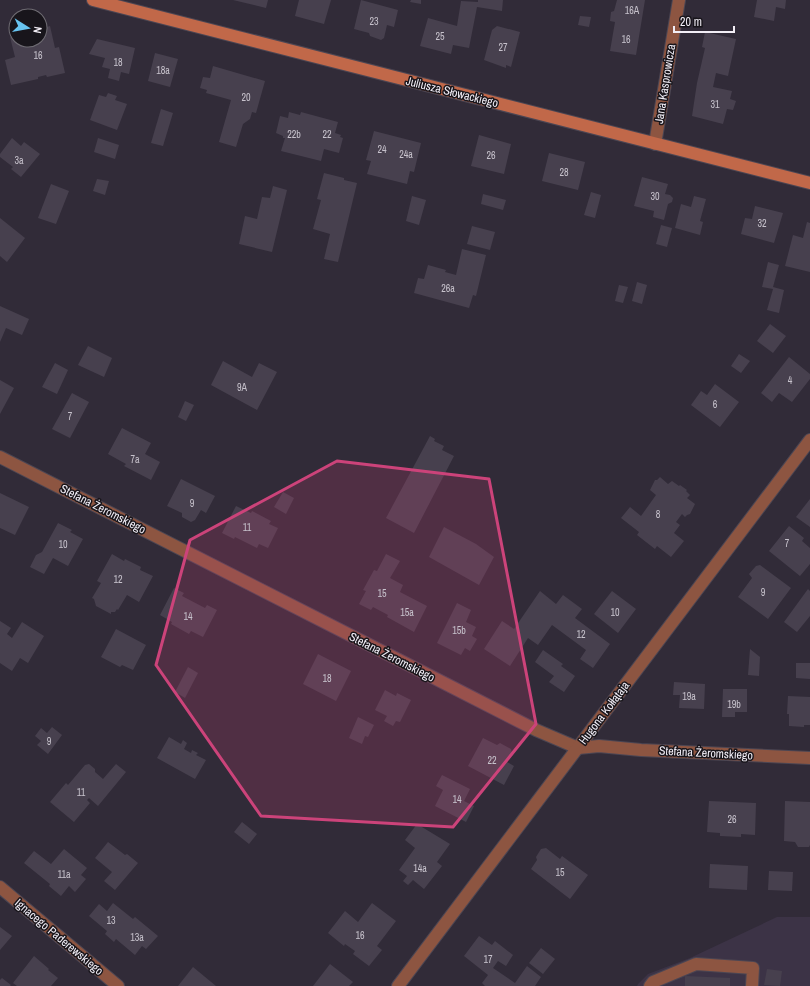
<svg xmlns="http://www.w3.org/2000/svg" width="810" height="986" font-family="'Archivo Narrow',sans-serif">
  <style>
    .built { fill: #3c3346 }
    .building { fill: #47404e }
    .lines { fill: none; stroke-linecap: round; stroke-linejoin: round }
    .lane-casing { stroke: #4c4653; stroke-width: 14 }
    .street-casing { stroke: #4c4653; stroke-width: 14 }
    .secondary-casing { stroke: #4c4653; stroke-width: 14 }
    .lane { stroke: #8d5541; stroke-width: 12 }
    .street { stroke: #8d5541; stroke-width: 12 }
    .secondary { stroke: #c16849; stroke-width: 12 }
    .marked { fill: #cc437a; fill-opacity: 0.2; stroke: #cc437a; stroke-width: 3; stroke-linejoin: round }
    .labels { text-anchor: middle; stroke-width: 3; stroke-linejoin: round; paint-order: stroke }
    .number-label { font-size: 10px; fill: #c7c2cc }
    .street-label { font-size: 12px; fill: #f2eef6; stroke: #18151b }
  </style>
  <rect width="100%" height="100%" fill="#312b38"/>
  <polygon class="built" points="777,917 810,917 810,986 637,986 638,984 648,974 690,958"/>
  <g class="building">
    <polygon points="233,0 268,0 266,8"/>
    <polygon points="299,0 331,0 324,24 295,16"/>
    <polygon points="361,0 398,10 394,27 387,25 384,38 381,40 370,36 369,33 354,29"/>
    <polygon points="411,0 421,0 421,4 410,2"/>
    <polygon points="478,0 503,0 502,11 477,7 469,48 453,45 451,54 420,46 428,18 457,26 461,1 478,2"/>
    <polygon points="617,0 645,0 636,55 610,51 615,22 610,21 611,12 614,11"/>
    <polygon points="757,0 786,0 785,9 776,7 774,21 754,17"/>
    <polygon points="580,16 591,17 589,27 578,25"/>
    <polygon points="50,26 55,48 59,47 65,73 47,77 46,75 38,77 38,79 11,85 5,60 15,57 10,37 16,35 16,40 40,40 40,29"/>
    <polygon points="497,26 520,32 511,67 506,65 506,68 484,60 492,30"/>
    <polygon points="705,32 736,39 728,76 716,73 713,87 732,91 730,99 736,101 733,110 727,109 723,124 692,116 697,83 705,48 702,47"/>
    <polygon points="97,39 135,48 129,74 121,72 119,81 108,78 110,69 102,67 105,58 89,54"/>
    <polygon points="155,53 178,59 170,87 148,81"/>
    <polygon points="213,66 265,81 256,113 252,112 250,119 243,124 236,147 219,142 231,100 206,93 207,90 200,88 203,77 210,78"/>
    <polygon points="108,93 117,96 115,100 127,104 117,130 90,120 99,95 106,97"/>
    <polygon points="161,109 173,113 163,146 151,143"/>
    <polygon points="289,112 300,115 301,112 338,122 335,133 341,135 340,137 343,138 339,153 324,149 321,161 281,151 285,138 283,138 283,136 276,133 280,116 288,118"/>
    <polygon points="374,131 421,143 414,172 410,171 407,184 367,174 371,161 366,160"/>
    <polygon points="479,135 511,144 504,174 471,166"/>
    <polygon points="12,138 21,146 24,142 40,154 21,177 11,169 13,167 0,157 0,154"/>
    <polygon points="98,138 119,145 115,159 94,152"/>
    <polygon points="549,153 585,162 578,190 542,181"/>
    <polygon points="324,173 344,178 344,180 357,183 338,262 324,259 330,234 313,229 321,200 317,199"/>
    <polygon points="642,177 668,184 665,194 670,195 673,198 672,202 668,204 664,220 653,217 654,211 634,206"/>
    <polygon points="97,179 109,181 105,195 93,191"/>
    <polygon points="51,184 69,191 56,224 38,218"/>
    <polygon points="273,186 287,190 272,252 239,244 245,216 257,219 262,197 270,198"/>
    <polygon points="591,192 601,195 595,218 584,215"/>
    <polygon points="483,194 506,200 503,210 481,204"/>
    <polygon points="412,196 426,200 419,225 406,221"/>
    <polygon points="694,196 706,199 700,221 703,222 700,235 675,228 681,204 691,207"/>
    <polygon points="755,206 783,213 774,243 741,234 745,218 752,219"/>
    <polygon points="0,218 25,238 7,262 0,256"/>
    <polygon points="807,222 810,223 810,272 785,266 793,235 803,238"/>
    <polygon points="661,225 672,228 667,247 656,244"/>
    <polygon points="472,226 495,232 490,250 467,244"/>
    <polygon points="462,249 486,255 476,296 473,295 469,308 414,293 418,278 424,279 428,265 446,270 445,272 456,275"/>
    <polygon points="768,262 779,265 773,287 784,290 779,313 767,310 773,289 762,287"/>
    <polygon points="637,282 647,285 642,304 632,301"/>
    <polygon points="619,285 628,287 623,303 615,301"/>
    <polygon points="0,306 29,319 22,335 6,328 0,342"/>
    <polygon points="770,324 786,336 773,353 757,341"/>
    <polygon points="88,346 112,358 104,377 78,365"/>
    <polygon points="739,354 750,361 741,373 731,366"/>
    <polygon points="789,357 810,374 810,379 792,402 779,393 772,402 761,393"/>
    <polygon points="223,361 252,377 259,363 277,372 257,410 211,385"/>
    <polygon points="55,363 68,370 57,394 42,387"/>
    <polygon points="0,380 14,388 0,414"/>
    <polygon points="715,384 739,402 720,427 691,405 701,391 707,395"/>
    <polygon points="72,393 89,402 70,438 52,429"/>
    <polygon points="185,401 194,405 186,421 178,417"/>
    <polygon points="122,428 151,443 145,454 160,462 151,480 124,466 126,464 108,454"/>
    <polygon points="430,436 435,439 434,441 444,446 442,450 454,456 414,533 386,518"/>
    <polygon points="660,477 668,484 672,481 679,486 680,485 687,490 686,491 690,495 687,498 695,504 690,514 687,515 685,517 682,514 676,522 680,525 674,533 684,541 671,557 657,546 655,549 637,535 639,532 621,518 630,507 641,516 656,495 650,490 655,480 657,480"/>
    <polygon points="181,479 215,496 206,513 201,510 195,520 191,522 182,517 182,513 167,506"/>
    <polygon points="283,492 294,498 286,514 274,507"/>
    <polygon points="0,493 29,507 15,535 0,528"/>
    <polygon points="810,499 810,527 796,517"/>
    <polygon points="236,506 251,513 252,511 271,521 269,524 278,528 268,548 259,544 257,548 235,537 234,539 222,533"/>
    <polygon points="58,523 72,530 70,532 83,539 68,566 53,558 44,574 30,567 36,555 42,552"/>
    <polygon points="789,526 804,538 802,541 810,548 810,564 800,576 769,551"/>
    <polygon points="444,527 476,544 494,557 479,585 429,557"/>
    <polygon points="112,554 124,561 125,559 141,567 140,570 153,576 139,602 127,595 118,610 117,609 115,612 111,612 111,614 96,606 94,599 92,598 101,583 97,581"/>
    <polygon points="386,554 400,561 390,578 403,585 400,592 427,606 414,632 387,617 388,615 373,607 371,610 359,604 366,591 363,590 374,570 377,571"/>
    <polygon points="760,565 791,588 768,619 738,597 752,578 749,574 756,566"/>
    <polygon points="174,588 184,593 182,596 205,608 207,605 217,610 203,637 191,631 189,634 171,624 172,622 160,615"/>
    <polygon points="808,589 810,591 810,616 797,632 784,622"/>
    <polygon points="540,591 556,604 563,595 582,609 575,618 610,644 593,668 580,659 586,650 552,625 538,645 528,638 510,666 484,649 502,621 514,629"/>
    <polygon points="612,591 636,609 618,633 594,614"/>
    <polygon points="457,603 471,610 466,622 476,627 472,636 477,639 470,651 465,648 461,655 437,643"/>
    <polygon points="0,621 11,628 7,634 12,638 22,622 44,636 28,663 20,658 12,671 0,663"/>
    <polygon points="116,629 146,645 133,670 122,665 120,667 101,657"/>
    <polygon points="750,649 760,657 759,676 748,675"/>
    <polygon points="543,650 563,664 561,666 575,676 564,692 549,682 554,676 535,662"/>
    <polygon points="318,654 351,671 336,701 303,684"/>
    <polygon points="796,663 810,663 810,679 796,678"/>
    <polygon points="188,667 198,673 185,698 175,692"/>
    <polygon points="674,682 705,684 704,709 679,708 680,695 673,695"/>
    <polygon points="723,689 747,689 747,712 735,712 735,717 722,717"/>
    <polygon points="385,690 396,696 397,693 411,700 400,722 396,721 393,726 384,721 387,716 375,710"/>
    <polygon points="788,696 810,697 810,725 804,725 804,727 789,726 789,714 787,714"/>
    <polygon points="358,717 374,725 368,737 365,736 362,744 349,738"/>
    <polygon points="52,727 62,735 48,754 37,745 41,741 35,736 41,728 47,733"/>
    <polygon points="169,737 181,744 183,740 187,743 184,749 191,753 192,750 198,753 196,755 206,760 195,779 157,758"/>
    <polygon points="483,738 497,745 500,743 511,749 512,753 507,762 514,766 504,785 468,766"/>
    <polygon points="89,764 95,769 95,772 103,779 116,764 126,772 98,806 89,798 87,800 90,803 74,822 50,802 66,783 68,785 85,765"/>
    <polygon points="442,775 470,789 464,801 474,806 466,822 435,806 443,790 436,786"/>
    <polygon points="709,801 756,803 755,835 741,834 741,837 720,836 720,833 707,832"/>
    <polygon points="785,801 810,802 810,845 809,847 798,847 795,842 784,841"/>
    <polygon points="242,822 257,834 249,844 234,832"/>
    <polygon points="417,824 450,844 437,862 442,866 424,889 413,880 408,885 403,881 407,876 399,870 415,848 405,840"/>
    <polygon points="108,842 125,855 127,854 138,863 115,890 104,881 112,872 95,858"/>
    <polygon points="546,848 560,859 562,856 588,875 570,899 531,869 537,860 536,857 541,849"/>
    <polygon points="64,849 87,868 81,875 86,879 75,892 69,886 61,896 49,886 50,884 24,863 34,851 51,864"/>
    <polygon points="710,864 748,866 747,890 709,888"/>
    <polygon points="769,871 793,872 792,891 768,890"/>
    <polygon points="113,903 133,919 135,917 158,936 146,949 142,946 135,955 116,939 114,942 105,934 107,931 89,916 99,904 107,911"/>
    <polygon points="372,903 396,921 377,946 382,950 369,966 353,954 355,951 345,944 344,946 328,933 345,911 358,922"/>
    <polygon points="0,927 12,936 0,950"/>
    <polygon points="479,936 492,945 495,941 513,955 506,966 498,961 493,968 515,983 527,966 541,977 535,986 485,986 482,983 488,975 464,956"/>
    <polygon points="541,948 555,959 543,974 529,963"/>
    <polygon points="34,956 49,969 48,970 58,978 51,986 17,986 13,983"/>
    <polygon points="330,964 353,982 349,986 313,986"/>
    <polygon points="193,967 216,986 178,986"/>
    <polygon points="767,969 782,971 780,986 764,985"/>
    <polygon points="685,976 730,978 730,986 685,986"/>
    <polygon points="2,978 11,985 10,986 0,986 0,980"/>
  </g>
  <g class="lines">
    <g class="lane-casing">
      <polyline id="lane" points="650,986 653,982 696,964 753,968 752,986"/>
    </g>
    <g class="street-casing">
      <g id="street">
        <polyline points="655,144 679,0"/>
        <polyline points="0,457 397,659 536,730 578,748 599,746 641,750 810,758"/>
        <polyline points="0,887 118,986"/>
        <polyline points="398,986 810,440"/>
      </g>
    </g>
    <g class="secondary-casing">
      <polyline id="secondary" points="93,0 810,183"/>
    </g>
    <use href="#lane" class="lane"/>
    <use href="#street" class="street"/>
    <use href="#secondary" class="secondary"/>
  </g>
  <path class="marked" d="M337,461L489,479L536,724L453,827L261,816L156,665L190,540Z"/>
  <g class="labels">
    <g class="number-label">
      <text x="632" y="14">16A</text>
      <text x="374" y="25">23</text>
      <text x="440" y="40">25</text>
      <text x="626" y="43">16</text>
      <text x="503" y="51">27</text>
      <text x="38" y="59">16</text>
      <text x="118" y="66">18</text>
      <text x="163" y="74">18a</text>
      <text x="246" y="101">20</text>
      <text x="715" y="108">31</text>
      <text x="294" y="138">22b</text>
      <text x="327" y="138">22</text>
      <text x="382" y="153">24</text>
      <text x="406" y="158">24a</text>
      <text x="491" y="159">26</text>
      <text x="19" y="164">3a</text>
      <text x="564" y="176">28</text>
      <text x="655" y="200">30</text>
      <text x="762" y="227">32</text>
      <text x="448" y="292">26a</text>
      <text x="790" y="384">4</text>
      <text x="242" y="391">9A</text>
      <text x="715" y="408">6</text>
      <text x="70" y="420">7</text>
      <text x="135" y="463">7a</text>
      <text x="192" y="507">9</text>
      <text x="658" y="518">8</text>
      <text x="247" y="531">11</text>
      <text x="787" y="547">7</text>
      <text x="63" y="548">10</text>
      <text x="118" y="583">12</text>
      <text x="763" y="596">9</text>
      <text x="382" y="597">15</text>
      <text x="407" y="616">15a</text>
      <text x="615" y="616">10</text>
      <text x="188" y="620">14</text>
      <text x="459" y="634">15b</text>
      <text x="581" y="638">12</text>
      <text x="327" y="682">18</text>
      <text x="689" y="700">19a</text>
      <text x="734" y="708">19b</text>
      <text x="49" y="745">9</text>
      <text x="492" y="764">22</text>
      <text x="81" y="796">11</text>
      <text x="457" y="803">14</text>
      <text x="732" y="823">26</text>
      <text x="420" y="872">14a</text>
      <text x="560" y="876">15</text>
      <text x="64" y="878">11a</text>
      <text x="111" y="924">13</text>
      <text x="360" y="939">16</text>
      <text x="137" y="941">13a</text>
      <text x="488" y="963">17</text>
    </g>
    <g class="street-label">
      <text transform="translate(665 84) rotate(-81)" y="4">Jana Kasprowicza</text>
      <text transform="translate(452 92) rotate(14)" y="4">Juliusza Słowackiego</text>
      <text transform="translate(103 509) rotate(27)" y="4">Stefana Żeromskiego</text>
      <text transform="translate(392 657) rotate(27)" y="4">Stefana Żeromskiego</text>
      <text transform="translate(604 713) rotate(-53)" y="4">Hugona Kołłątaja</text>
      <text transform="translate(706 753) rotate(3)" y="4">Stefana Żeromskiego</text>
      <text transform="translate(59 937) rotate(40)" y="4">Ignacego Paderewskiego</text>
    </g>
  </g>
  <g transform="translate(28 28) rotate(101)"><circle r="19" fill="#18151b" stroke="#6f6c73"/>
  <path d="M0-3L7 15L0 10L-7 15Z" fill="#68c4f0"/>
  <text y="-6" font-size="11" font-weight="bold" text-anchor="middle" fill="#f2eef6">N</text>
  </g>
  <path d="M674 26v6h60v-6" fill="none" stroke="#f2eef6" stroke-width="2"/>
  <text x="680" y="26" font-size="12" fill="#f2eef6" stroke="#18151b" stroke-width="3" paint-order="stroke">20 m</text>
</svg>
